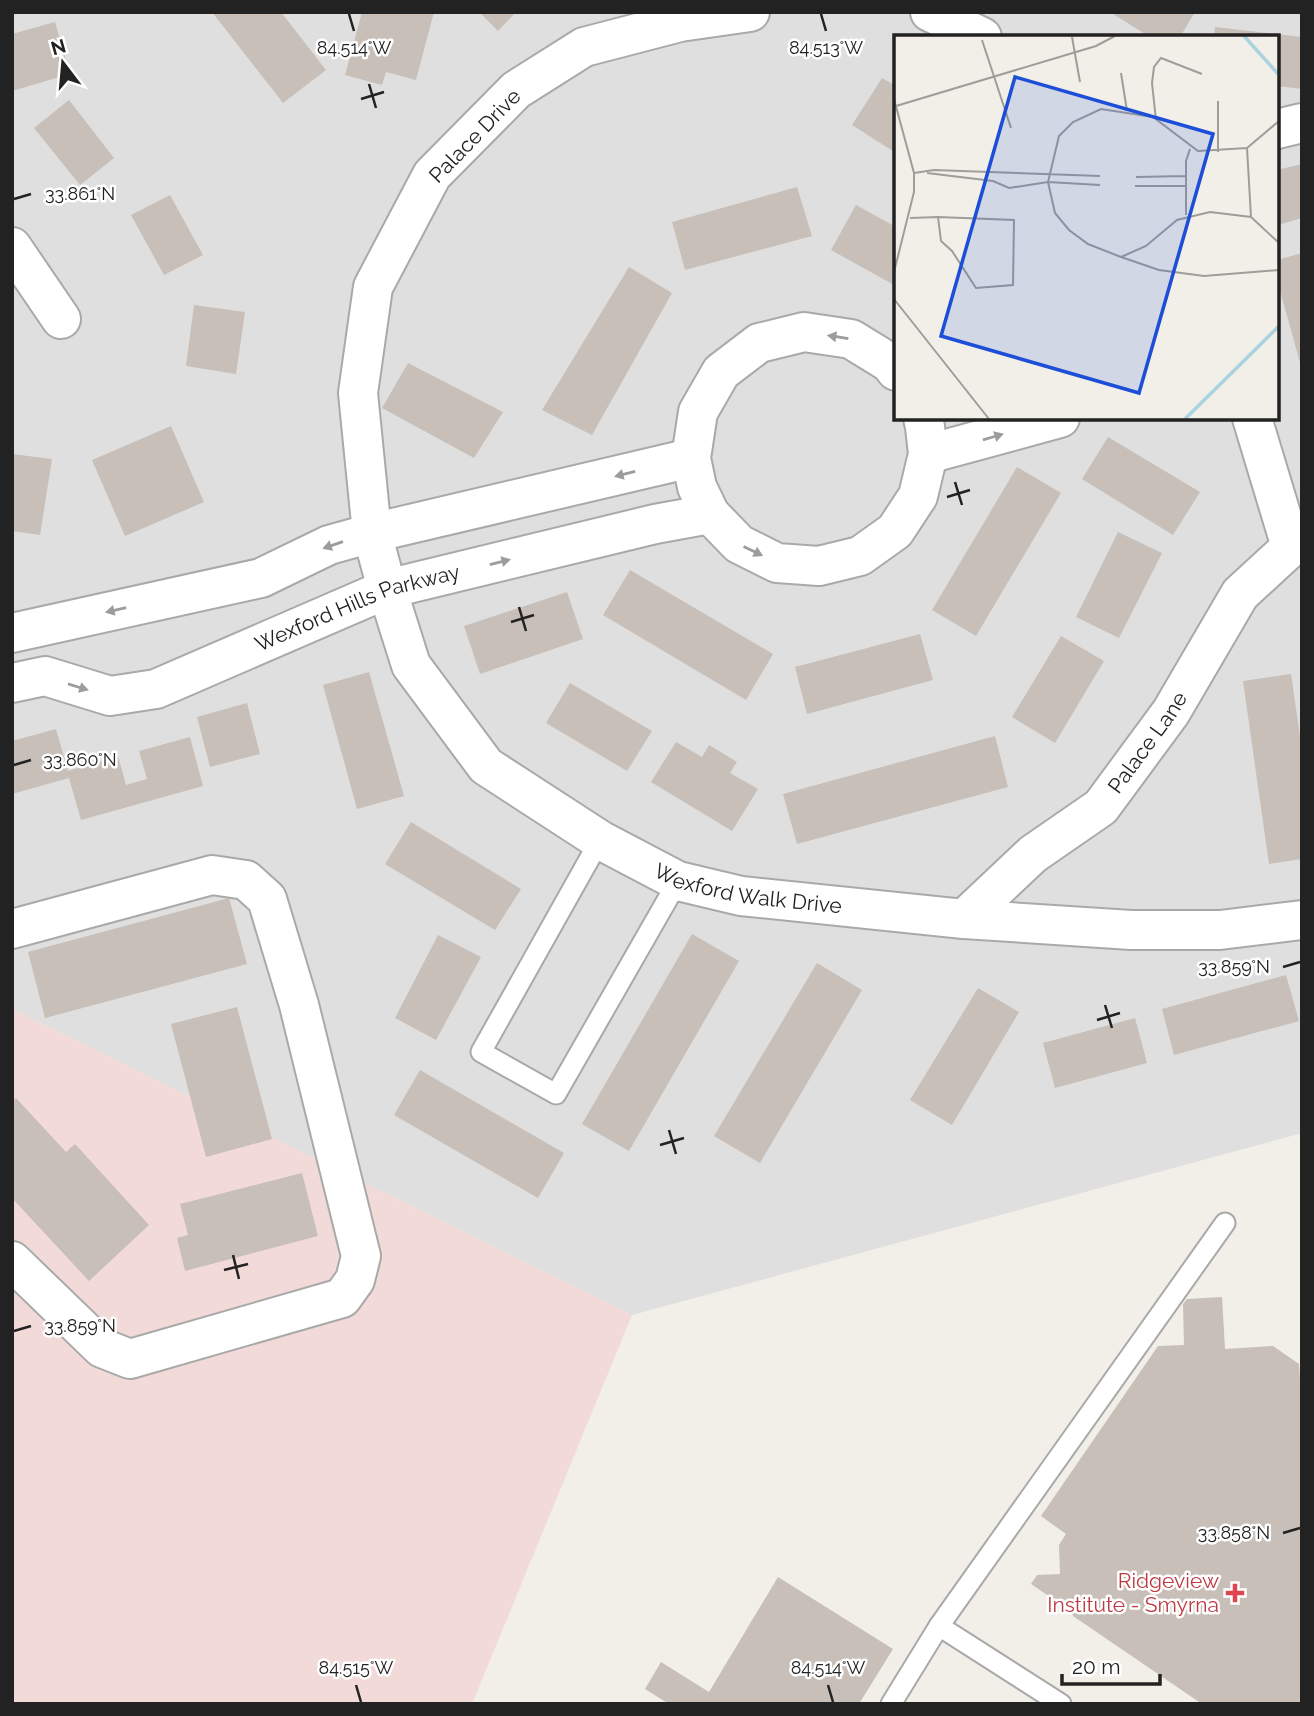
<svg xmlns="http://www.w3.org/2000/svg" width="1314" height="1716" font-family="Raleway,sans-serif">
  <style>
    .residential { fill: #e0dfdf; fill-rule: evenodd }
    .commercial { fill: #f2dad9 }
    .building { fill: #c7bfb8 }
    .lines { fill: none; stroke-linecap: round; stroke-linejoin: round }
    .lane-casing { stroke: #a9a9a9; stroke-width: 23 }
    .street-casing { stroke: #a9a9a9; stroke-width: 42 }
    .lane { stroke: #fff; stroke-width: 19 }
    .street { stroke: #fff; stroke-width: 38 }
    .oneway { fill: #9c9c9c }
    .ticks { fill: none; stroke: #222; stroke-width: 2.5 }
    .health-dot { fill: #e0444e; stroke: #fff; stroke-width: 2.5 }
    .labels { text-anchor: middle; stroke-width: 5; stroke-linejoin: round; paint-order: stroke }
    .street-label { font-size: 21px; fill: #222; stroke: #fff }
    .health-label { font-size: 21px; fill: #be3a42; stroke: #fff; text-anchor: end }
    .inset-river { fill: none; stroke: #aad3df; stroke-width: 3.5 }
    .inset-road { fill: none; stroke: #9f9d99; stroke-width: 2 }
    .view { fill: #1d4ed8; fill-opacity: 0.15; stroke: #1d4ed8; stroke-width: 3.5 }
    .inset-edge { fill: none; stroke: #222; stroke-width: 3.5 }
    .ticks-label { font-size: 18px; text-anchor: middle; fill: #222; stroke: #fff; stroke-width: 5; stroke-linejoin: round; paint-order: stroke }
  </style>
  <rect width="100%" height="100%" fill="#f2efe9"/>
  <path class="residential" d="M12,12H1302V1133L632,1315L12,1009ZM896,37H1277V418H896Z"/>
  <polygon class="commercial" points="12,1009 632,1315 472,1704 12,1704"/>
  <g class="building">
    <polygon points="212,12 281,12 326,70 283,103"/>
    <polygon points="362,12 434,12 416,80 386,72 382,85 345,75"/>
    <polygon points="479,12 516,12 498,31"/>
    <polygon points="1110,12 1195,12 1180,37 1150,37"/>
    <polygon points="55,22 70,74 12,91 12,34"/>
    <polygon points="1215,27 1302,37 1302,89 1277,86 1277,37 1214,37"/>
    <polygon points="882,78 896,86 896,153 852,125"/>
    <polygon points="69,100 114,158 80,185 34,128"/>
    <polygon points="1302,164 1302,218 1278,225 1277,170"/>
    <polygon points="797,187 812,236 685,270 672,222"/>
    <polygon points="170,195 203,255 164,275 131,215"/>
    <polygon points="856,205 896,227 896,286 831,250"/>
    <polygon points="1302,253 1302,366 1301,366 1277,280 1277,260"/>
    <polygon points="629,267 672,293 592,435 542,410"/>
    <polygon points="194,305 245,312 236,374 186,366"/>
    <polygon points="408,363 503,412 474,458 382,408"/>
    <polygon points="171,426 204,502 125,536 92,460"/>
    <polygon points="1108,437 1200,492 1173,535 1082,479"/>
    <polygon points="12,454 52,459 40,535 12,531"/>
    <polygon points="1017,467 1061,493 976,636 932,610"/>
    <polygon points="1118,532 1162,553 1119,638 1076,617"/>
    <polygon points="630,570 773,654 746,700 603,615"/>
    <polygon points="567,592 583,639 480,674 464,626"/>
    <polygon points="920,634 933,680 807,714 795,667"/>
    <polygon points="1061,636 1104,661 1055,743 1012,717"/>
    <polygon points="369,672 404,796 357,809 323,685"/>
    <polygon points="1291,674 1302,750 1302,859 1269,864 1243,681"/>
    <polygon points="570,683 652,731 627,771 546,723"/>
    <polygon points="247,703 260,754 210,767 197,717"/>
    <polygon points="56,729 68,771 118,756 126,785 147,779 139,751 190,737 203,786 81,820 69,778 12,794 12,741"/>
    <polygon points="995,736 1008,787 797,844 783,794"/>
    <polygon points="676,742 702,757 709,745 737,762 730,773 758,789 732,831 651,782"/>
    <polygon points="411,822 521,889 495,930 385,864"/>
    <polygon points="229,898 247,964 45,1018 28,952"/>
    <polygon points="692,934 739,961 629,1151 582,1124"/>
    <polygon points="438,935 481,957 436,1040 395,1018"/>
    <polygon points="817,963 862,990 760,1163 714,1136"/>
    <polygon points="1286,975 1299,1021 1174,1055 1162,1009"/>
    <polygon points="978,988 1019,1012 952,1125 910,1100"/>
    <polygon points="237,1007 272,1139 206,1157 171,1024"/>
    <polygon points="1135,1018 1147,1063 1055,1088 1043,1043"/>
    <polygon points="420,1070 564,1153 538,1198 394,1115"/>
    <polygon points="16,1098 66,1152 75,1144 149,1225 89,1281 12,1198 12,1102"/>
    <polygon points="302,1173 318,1236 185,1271 177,1238 188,1235 180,1204"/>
    <polygon points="1222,1297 1225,1349 1273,1346 1299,1364 1300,1378 1302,1379 1302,1704 1202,1704 1073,1616 1072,1612 1031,1584 1037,1575 1060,1574 1059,1545 1066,1534 1041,1516 1158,1346 1184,1345 1183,1304 1187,1299"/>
    <polygon points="778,1577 893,1649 859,1704 669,1704 645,1689 661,1662 709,1692"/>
  </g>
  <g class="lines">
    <g class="lane-casing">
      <g id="lane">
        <polyline points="600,840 481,1052 556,1094 678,881"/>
        <polyline points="939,1626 1061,1704"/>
        <polyline points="891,1704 939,1626 1225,1223"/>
      </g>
    </g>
    <g class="street-casing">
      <g id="street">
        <path id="s1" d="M750,12L680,22L584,47L516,90L432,175L373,287L358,393L372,533L387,589L411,665L486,766L600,840L678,881L741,896L964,919L1131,930H1220L1302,920"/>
        <polyline points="930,12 982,37"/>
        <polyline points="1277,129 1302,123"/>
        <polyline points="12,247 61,319"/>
        <polyline points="896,371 890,363 851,339 804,332 759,343 721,372 698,412 691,458 697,487 710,514 739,544 777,563 819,566 860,556 895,531 918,496 928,454 925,427 923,418"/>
        <polyline points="1252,418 1291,547"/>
        <polyline points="928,454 1060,418"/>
        <polyline points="12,633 261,578 329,545 372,533 691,458"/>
        <path id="s2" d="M12,683L45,676L110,696L156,689L387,589L655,524L710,514"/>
        <path id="s3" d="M964,919L1033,854L1101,807L1171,712L1240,594L1291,547L1302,542"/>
        <polyline points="12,929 212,875 246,880 267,899 299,1005 361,1256 355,1280 342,1298 130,1359 102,1348 12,1261"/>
      </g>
    </g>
    <use href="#lane" class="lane"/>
    <use href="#street" class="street"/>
  </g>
  <defs><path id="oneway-solid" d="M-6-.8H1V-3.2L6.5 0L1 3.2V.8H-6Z" transform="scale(1.75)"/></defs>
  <g class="oneway">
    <use href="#oneway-solid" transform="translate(838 337) rotate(-171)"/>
    <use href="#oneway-solid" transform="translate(993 437) rotate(-16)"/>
    <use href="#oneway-solid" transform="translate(625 474) rotate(166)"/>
    <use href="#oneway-solid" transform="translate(333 545) rotate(161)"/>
    <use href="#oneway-solid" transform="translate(753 551) rotate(26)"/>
    <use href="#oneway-solid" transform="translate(500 562) rotate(-14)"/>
    <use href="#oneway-solid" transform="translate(116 610) rotate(167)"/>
    <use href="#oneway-solid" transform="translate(78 687) rotate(17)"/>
  </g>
  <path class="ticks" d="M349,14L354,31M821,14L826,31M369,84L376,108M361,99L384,92M14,199L31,194M955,482L962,505M947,497L970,490M519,607L526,631M511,622L534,615M14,765L31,760M1283,967L1300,962M1105,1005L1112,1028M1097,1020L1120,1013M669,1130L676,1154M660,1145L684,1138M233,1255L239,1279M224,1270L248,1264M14,1331L31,1326M1283,1533L1300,1528M356,1685L361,1702M828,1685L833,1702"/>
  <path class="health-dot" d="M1231.5 1582.5h7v7h7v7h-7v7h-7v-7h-7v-7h7z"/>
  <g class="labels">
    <g class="street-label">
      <text transform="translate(475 136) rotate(-46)" y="7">Palace Drive</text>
      <text dy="7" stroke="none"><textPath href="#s2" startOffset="366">Wexford Hills Parkway</textPath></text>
      <text dy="7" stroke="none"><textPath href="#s3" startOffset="257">Palace Lane</textPath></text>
      <text dy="7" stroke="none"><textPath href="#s1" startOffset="1302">Wexford Walk Drive</textPath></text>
    </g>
    <g class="health-label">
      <text x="1219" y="1588">Ridgeview<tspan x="1219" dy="24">Institute - Smyrna</tspan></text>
    </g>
  </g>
  <g transform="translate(894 35)">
    <rect width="385" height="385" fill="#f2efe9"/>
    <path class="inset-river" d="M350,1L385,40M291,384L385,291"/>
    <path class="inset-road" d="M178,2L186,47M88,5L117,93M227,38L233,76M0,64L20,138V157L0,237M324,66V117M2,71L202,11L221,1M262,85L258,48L260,32L267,23L308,39M385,86L353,113L304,116L259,82L207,74L179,87L165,101L154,147L161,178L175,195L194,209L227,222L265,235L310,241L385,235M353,113L357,182M20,138L40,135L206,141M33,138L99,146L115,153L154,147L206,150M242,142L292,141M241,151H292M292,180V126L296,114M16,183L44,182L47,206L58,216L82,253L119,250L120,185L44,182M227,222L252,211L283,185L316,177L357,182L385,208M0,264L95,384"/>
    <path class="view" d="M121,42L319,99L245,358L47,301Z"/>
    <rect width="385" height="385" class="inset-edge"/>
  </g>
  <g class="ticks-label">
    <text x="354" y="54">84.514°W</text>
    <text x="826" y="54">84.513°W</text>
    <text x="80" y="200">33.861°N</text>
    <text x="80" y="766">33.860°N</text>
    <text x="1234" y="973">33.859°N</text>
    <text x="80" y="1332">33.859°N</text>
    <text x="1234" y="1539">33.858°N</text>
    <text x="356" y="1674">84.515°W</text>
    <text x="828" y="1674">84.514°W</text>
  </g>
  <rect width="1314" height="1716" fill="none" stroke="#222222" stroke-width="28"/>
  <g transform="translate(63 63) rotate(344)" stroke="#ffffff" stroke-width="5" paint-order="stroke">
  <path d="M0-5L12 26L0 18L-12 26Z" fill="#222222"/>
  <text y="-10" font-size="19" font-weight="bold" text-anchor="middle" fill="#222222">N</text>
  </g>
  <path d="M1062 1674v10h98v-10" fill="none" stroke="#222222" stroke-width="3.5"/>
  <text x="1072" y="1674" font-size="21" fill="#222222" stroke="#ffffff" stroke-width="5" paint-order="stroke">20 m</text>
</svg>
